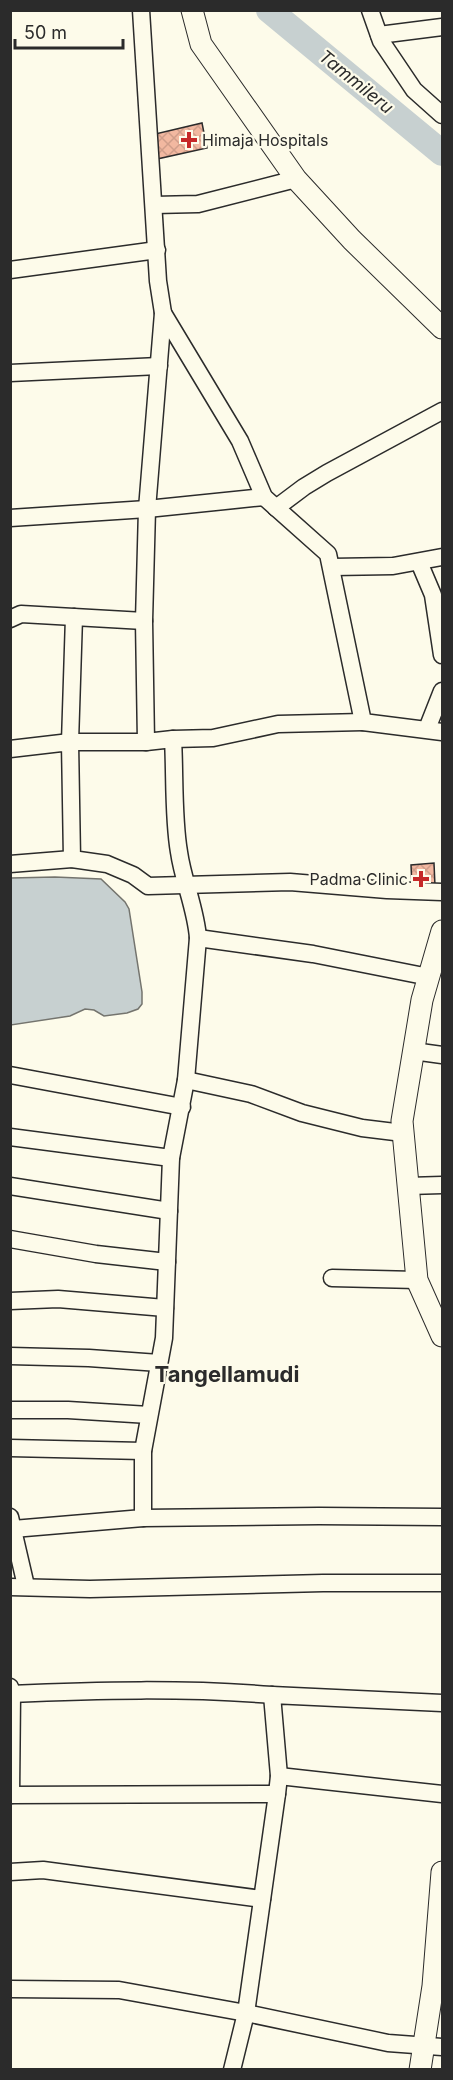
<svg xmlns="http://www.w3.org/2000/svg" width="453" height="2080" font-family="Inter,sans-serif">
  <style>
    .water { fill: #c7d0d0; stroke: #74746e; stroke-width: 1.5 }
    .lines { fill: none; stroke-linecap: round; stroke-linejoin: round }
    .river { stroke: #c7d0d0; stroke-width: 26 }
    .building { fill: url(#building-cross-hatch); stroke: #2b2b2b; stroke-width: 1.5 }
    .minor-casing { stroke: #2b2b2b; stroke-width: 19 }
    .major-casing { stroke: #2b2b2b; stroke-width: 23 }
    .minor { stroke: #fdfbea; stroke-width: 16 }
    .major { stroke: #fdfbea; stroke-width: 21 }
    .poi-dot { fill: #c62828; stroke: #fdfbea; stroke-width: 2 }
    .labels { text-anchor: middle; stroke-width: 4.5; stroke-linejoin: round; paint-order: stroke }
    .poi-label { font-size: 16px; fill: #2b2b2b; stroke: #fdfbea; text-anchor: start }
    .water-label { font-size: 18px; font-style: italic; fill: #2b2b2b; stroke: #fdfbea }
    .district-label { font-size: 22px; font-weight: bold; fill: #2b2b2b; stroke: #fdfbea }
  </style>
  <defs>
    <pattern id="building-cross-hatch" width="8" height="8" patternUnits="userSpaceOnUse" patternTransform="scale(1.5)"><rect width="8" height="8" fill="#f2b8a0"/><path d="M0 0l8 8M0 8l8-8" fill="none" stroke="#d09e8a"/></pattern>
  </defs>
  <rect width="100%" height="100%" fill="#fdfbea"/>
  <polygon class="water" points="55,877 101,879 125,902 129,909 142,992 142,1004 138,1009 127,1013 104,1016 94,1010 85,1009 70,1016 11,1025 11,878"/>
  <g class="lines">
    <polyline class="river" points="269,10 442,153"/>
  </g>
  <g class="building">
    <polygon points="202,123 207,148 157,159 151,135"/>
    <polygon points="434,863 435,886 412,887 411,865"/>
  </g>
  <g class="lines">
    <g class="minor-casing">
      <g id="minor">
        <polyline points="370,10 381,41 414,90 442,115"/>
        <polyline points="379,35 442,27"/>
        <polyline points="154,205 198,204 296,179"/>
        <polyline points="10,270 157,250"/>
        <polyline points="163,313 240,441 264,497 328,554 363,722 442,732"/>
        <polyline points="10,373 159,366"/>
        <polyline points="276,508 304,487 327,473 442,411"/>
        <polyline points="10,518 147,509 264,497"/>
        <polyline points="419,562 433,595 442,655"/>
        <polyline points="332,567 393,566 442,557"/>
        <polyline points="74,617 70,742 146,742"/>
        <polyline points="10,619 21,614 144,621"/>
        <polyline points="427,729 442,691"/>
        <polyline points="173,739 213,738 278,724 363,722"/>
        <polyline points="10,749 70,742 72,859 107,864 133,875 148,886 290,882 387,890 442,892"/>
        <polyline points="10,864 72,859"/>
        <polyline points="198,938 313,954 429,977"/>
        <polyline points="413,1051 442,1055"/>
        <polyline points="10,1075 182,1107"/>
        <polyline points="186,1080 251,1094 302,1113 362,1128 403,1133"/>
        <polyline points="10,1137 171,1158"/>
        <polyline points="10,1186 169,1211"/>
        <polyline points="408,1186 442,1185"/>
        <polyline points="10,1239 96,1254 167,1262"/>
        <polyline points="332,1278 417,1280"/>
        <polyline points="10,1301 58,1299 165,1308"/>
        <polyline points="10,1356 89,1358 159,1363"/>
        <polyline points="10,1410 68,1410 149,1415"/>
        <polyline points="10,1448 143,1451"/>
        <polyline points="10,1517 26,1586"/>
        <polyline points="143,1518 319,1516 442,1517"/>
        <path d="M13,1529L143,1518V1451L164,1338L171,1158L186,1080L198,938C196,909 183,881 179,852C173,818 175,774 173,739L146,742L144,621L147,509L163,313L158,281L141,10"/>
        <polyline points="10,1587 90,1589 323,1583 442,1583"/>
        <polyline points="10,1687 12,1694 11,1795"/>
        <path d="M10,1694C98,1690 184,1688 272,1695"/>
        <polyline points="279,1776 442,1794"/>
        <polyline points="10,1795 277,1794"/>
        <polyline points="10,1872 43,1870 262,1899"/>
        <polyline points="10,1989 119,1990 246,2013 388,2043 442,2047"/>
        <polyline points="232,2070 246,2013 277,1794 279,1776 272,1695 442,1703"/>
      </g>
    </g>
    <g class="major-casing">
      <g id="major">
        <polyline points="192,10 201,44 296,179 352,240 442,328"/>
        <polyline points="442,931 422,1000 402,1121 417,1280 442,1336"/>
        <polyline points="420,2070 433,1986 442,1872"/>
      </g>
    </g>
    <use href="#minor" class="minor"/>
    <use href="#major" class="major"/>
  </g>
  <g class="poi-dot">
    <path d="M186 131h6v6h6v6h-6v6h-6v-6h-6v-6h6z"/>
    <path d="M418 870h6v6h6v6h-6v6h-6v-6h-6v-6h6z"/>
  </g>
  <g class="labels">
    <g class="poi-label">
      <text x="202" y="146">Himaja Hospitals</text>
      <text x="408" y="885" text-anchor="end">Padma Clinic</text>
    </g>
    <g class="water-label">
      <text transform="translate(356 82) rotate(39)" y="6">Tammileru</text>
    </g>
    <g class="district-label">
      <text x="227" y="1382">Tangellamudi</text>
    </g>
  </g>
  <rect width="453" height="2080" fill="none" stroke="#2b2b2b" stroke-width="24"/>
  <path d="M15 39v9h108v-9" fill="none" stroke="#2b2b2b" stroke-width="3"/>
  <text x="24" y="39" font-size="18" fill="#2b2b2b" stroke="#fdfbea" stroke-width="4.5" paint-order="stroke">50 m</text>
</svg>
